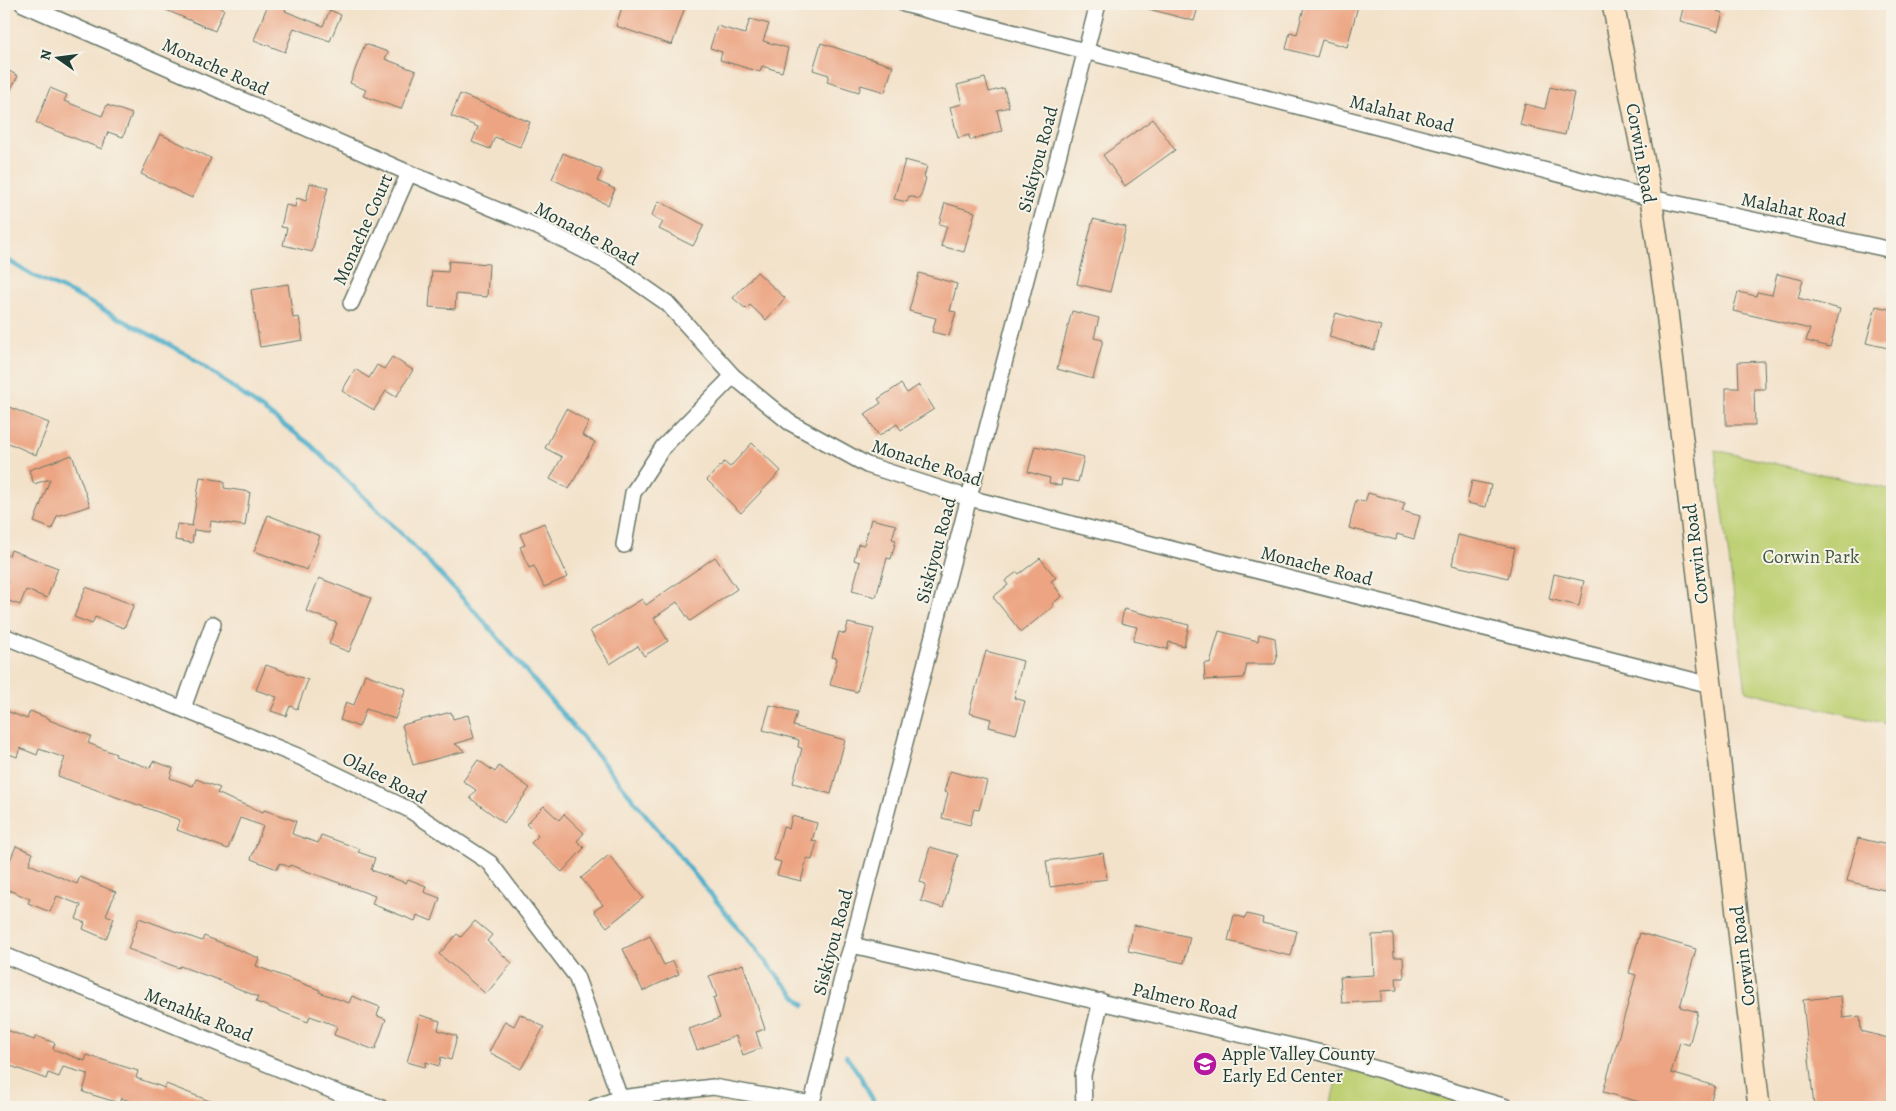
<svg xmlns="http://www.w3.org/2000/svg" width="1896" height="1111" font-family="Alegreya,serif">
  <style>
    .green { fill: #bed073; stroke: #6e8654 }
    .lines { fill: none; stroke-linecap: round; stroke-linejoin: round }
    .stream { stroke: #4aaec9; stroke-width: 4.5 }
    .building { fill: #eca482 }
    .minor-casing { stroke: #697768; stroke-width: 18 }
    .secondary-casing { stroke: #697768; stroke-width: 24 }
    .minor { stroke: #fff; stroke-width: 15 }
    .secondary { stroke: #fde5c5; stroke-width: 21 }
    .labels { text-anchor: middle; stroke-width: 4; stroke-linejoin: round; paint-order: stroke }
    .street-label { font-size: 19px; fill: #1f3d34; stroke: #f7f3e8 }
    .park-label { font-size: 19px; fill: #3f5a41; stroke: #f7f3e8 }
    .poi-label { font-size: 19px; fill: #1f3d34; stroke: #f7f3e8; text-anchor: start }
  </style>
  <rect width="100%" height="100%" fill="#f7f3e8"/>
  <filter id="ink" filterUnits="userSpaceOnUse"><feTurbulence type="fractalNoise" baseFrequency=".02" numOctaves="2"/><feDisplacementMap in="SourceGraphic" scale="10" xChannelSelector="R" yChannelSelector="G"/><feConvolveMatrix kernelMatrix="1 2 1 2 8 2 1 2 1" color-interpolation-filters="sRGB"/></filter>
  <filter id="wash" filterUnits="userSpaceOnUse"><feTurbulence type="fractalNoise" baseFrequency=".0096" numOctaves="4" result="noise"/><feDisplacementMap in="SourceGraphic" scale="20" xChannelSelector="R" yChannelSelector="G"/><feGaussianBlur stdDeviation="1.12" result="paint"/><feColorMatrix in="noise" values="0 0 0 0 0 0 0 0 0 0 0 0 0 0 0 0 0 1.4 0 .05"/><feComposite in="paint" operator="in"/></filter>
  <g filter="url(#wash)">
    <rect width="100%" height="100%" fill="#f3e2ca"/>
    <g class="green">
      <polygon points="1715,450 1892,490 1892,725 1746,691"/>
      <polygon points="1364,1071 1477,1107 1330,1107 1338,1072"/>
    </g>
    <g class="lines">
      <g class="stream">
        <polyline points="4,258 34,276 74,294 190,356 310,444 410,542 481,618 588,744 780,979 804,1005"/>
        <polyline points="846,1056 859,1074 877,1107"/>
      </g>
    </g>
    <g id="blocks">
      <g class="building">
        <polygon points="152,4 212,4 224,9 215,31"/>
        <polygon points="268,4 287,4 285,11 323,26 330,10 341,15 330,41 294,28 285,52 254,40"/>
        <polygon points="623,4 686,4 672,45 616,26"/>
        <polygon points="1145,4 1199,4 1194,21 1145,8"/>
        <polygon points="1305,4 1348,4 1358,6 1347,47 1322,40 1317,57 1286,49 1290,32 1297,34"/>
        <polygon points="1684,4 1719,4 1717,11 1723,13 1718,31 1680,21"/>
        <polygon points="750,19 769,24 763,41 788,48 782,72 762,66 760,72 720,60 722,52 710,48 717,26 745,34"/>
        <polygon points="821,43 893,66 885,92 861,85 859,92 827,82 829,75 813,70"/>
        <polygon points="365,44 388,52 385,59 416,71 401,109 363,96 366,90 350,83"/>
        <polygon points="4,68 18,76 4,102"/>
        <polygon points="985,78 989,92 1004,88 1009,107 997,110 1002,131 970,140 969,135 958,138 950,107 962,104 957,85"/>
        <polygon points="1550,87 1574,93 1565,135 1520,125 1525,104 1545,109"/>
        <polygon points="50,88 67,95 64,101 102,116 107,105 132,114 123,137 108,132 102,149 36,123"/>
        <polygon points="460,94 530,122 520,147 495,137 490,149 472,142 478,127 451,116"/>
        <polygon points="1153,119 1175,150 1125,186 1103,155"/>
        <polygon points="160,134 211,158 192,198 141,174"/>
        <polygon points="563,153 602,170 597,181 615,189 608,205 552,179"/>
        <polygon points="905,160 927,166 924,177 926,178 920,199 909,196 907,202 894,199"/>
        <polygon points="310,183 328,187 312,252 283,245 287,228 281,227 286,205 295,207 297,198 306,201"/>
        <polygon points="659,201 704,225 693,246 659,229 663,222 651,216"/>
        <polygon points="945,203 975,212 964,252 941,246 947,226 939,224"/>
        <polygon points="1093,219 1126,227 1110,292 1077,284"/>
        <polygon points="449,261 489,264 487,297 456,294 455,309 429,307 432,271 448,272"/>
        <polygon points="757,272 785,298 766,320 750,305 746,309 733,298"/>
        <polygon points="919,273 957,284 950,311 956,312 949,336 932,332 936,318 909,311"/>
        <polygon points="1777,274 1803,280 1798,298 1840,309 1830,347 1806,341 1810,329 1733,311 1738,292 1756,296 1757,292 1772,295"/>
        <polygon points="288,284 293,318 299,317 303,340 260,347 251,290"/>
        <polygon points="1876,306 1892,310 1892,332 1888,348 1866,343"/>
        <polygon points="1072,311 1099,318 1094,338 1103,340 1093,379 1057,369"/>
        <polygon points="1336,313 1381,326 1374,350 1329,337"/>
        <polygon points="392,357 413,370 396,397 386,391 374,410 342,391 355,369 369,378 377,365 384,369"/>
        <polygon points="1764,361 1765,389 1754,389 1755,425 1726,425 1726,388 1739,388 1738,362"/>
        <polygon points="901,384 907,393 919,385 934,409 901,430 897,424 879,436 865,414 881,403 878,399"/>
        <polygon points="4,405 49,423 36,455 4,441"/>
        <polygon points="566,409 589,422 582,435 595,442 569,489 550,479 562,457 545,448"/>
        <polygon points="752,443 781,471 741,513 707,480 724,462 730,467"/>
        <polygon points="1035,446 1084,457 1078,482 1062,479 1061,486 1049,483 1050,478 1028,472"/>
        <polygon points="72,455 90,506 57,516 52,529 34,522 50,479 34,484 29,470"/>
        <polygon points="200,477 224,481 224,488 250,492 245,526 211,521 209,532 194,530 192,543 175,540 177,524 192,526"/>
        <polygon points="1472,481 1491,485 1486,507 1467,503"/>
        <polygon points="1368,493 1405,503 1402,511 1420,516 1414,539 1397,534 1396,540 1349,528 1356,500 1365,502"/>
        <polygon points="268,515 320,536 307,570 254,551"/>
        <polygon points="871,519 896,525 892,539 896,540 891,559 887,558 876,597 852,591 860,562 854,560 858,544 864,545"/>
        <polygon points="544,523 568,577 544,587 534,566 529,568 520,547 525,545 520,534"/>
        <polygon points="1458,535 1515,548 1508,578 1452,565"/>
        <polygon points="11,550 58,568 47,598 26,590 20,605 4,599 4,593 8,582 4,581 4,554 9,556"/>
        <polygon points="715,557 737,589 690,621 677,602 654,618 668,641 644,656 638,646 610,664 590,631 642,599 646,605"/>
        <polygon points="1040,558 1056,578 1051,581 1062,596 1052,604 1054,606 1021,632 993,597 1008,585 1005,581 1017,572 1019,574"/>
        <polygon points="1554,574 1584,581 1579,606 1549,599"/>
        <polygon points="319,578 371,598 349,652 329,644 337,623 306,611"/>
        <polygon points="86,587 134,605 124,628 95,617 92,624 74,617"/>
        <polygon points="1124,609 1189,625 1184,646 1169,642 1167,649 1133,641 1137,627 1121,623"/>
        <polygon points="848,623 874,629 857,692 830,685 837,658 832,657 839,632 845,634"/>
        <polygon points="1219,631 1258,641 1259,634 1275,638 1277,658 1275,664 1247,664 1244,678 1205,680 1204,663 1210,663"/>
        <polygon points="986,651 1023,661 1014,698 1025,701 1016,734 989,727 991,719 969,713"/>
        <polygon points="266,665 308,680 297,709 290,706 286,716 271,711 277,697 256,690"/>
        <polygon points="365,674 406,689 395,719 366,709 359,727 340,720 346,702 354,705"/>
        <polygon points="770,705 797,712 793,726 845,740 831,794 793,783 802,748 798,747 799,740 763,730"/>
        <polygon points="4,710 27,719 30,711 50,719 49,720 91,736 88,743 116,754 115,756 150,768 153,761 173,768 170,778 193,786 196,779 220,788 217,793 230,799 263,812 264,810 296,821 292,834 318,843 321,835 360,849 358,852 375,858 371,870 406,883 408,879 426,886 424,892 440,898 432,921 417,915 415,921 372,904 375,896 290,865 289,867 280,863 277,869 251,859 263,826 240,818 228,849 177,830 180,820 58,776 65,758 39,749 37,755 20,748 17,757 4,752"/>
        <polygon points="451,712 453,719 468,715 474,738 455,744 465,751 413,765 402,725"/>
        <polygon points="478,760 495,772 499,766 530,788 504,823 470,798 476,790 463,781"/>
        <polygon points="950,771 987,781 979,810 974,809 970,825 942,818 948,793 944,792"/>
        <polygon points="544,806 559,820 564,814 584,833 577,841 584,848 562,872 531,843 538,836 526,824"/>
        <polygon points="792,816 817,823 812,841 817,842 812,860 807,858 801,881 777,875 781,862 774,860 783,827 789,829"/>
        <polygon points="1858,838 1892,846 1892,892 1847,881"/>
        <polygon points="16,846 33,853 29,864 77,884 80,877 116,892 106,915 114,918 106,939 83,929 85,923 76,919 81,905 57,896 50,912 28,903 30,899 4,888 4,875"/>
        <polygon points="930,847 958,855 943,908 921,901 926,884 920,882"/>
        <polygon points="1103,853 1107,879 1050,887 1046,861"/>
        <polygon points="609,855 643,898 607,927 594,911 603,905 581,878"/>
        <polygon points="1247,914 1263,918 1262,923 1297,931 1291,956 1228,941 1234,915 1245,918"/>
        <polygon points="139,918 202,941 204,936 259,958 256,966 320,990 319,992 349,1003 352,996 380,1007 377,1016 386,1019 375,1050 334,1035 337,1026 310,1016 308,1022 256,1002 258,997 221,981 180,966 179,968 128,949"/>
        <polygon points="475,921 492,935 487,941 512,963 486,994 439,954 457,934 461,937"/>
        <polygon points="1134,925 1190,937 1184,963 1128,951"/>
        <polygon points="1640,933 1696,949 1680,1007 1698,1012 1689,1045 1680,1042 1671,1073 1715,1086 1709,1107 1658,1107 1603,1092 1636,975 1629,973"/>
        <polygon points="1393,934 1394,957 1403,957 1404,978 1396,978 1397,990 1381,991 1381,1001 1342,1003 1340,977 1374,975 1372,935"/>
        <polygon points="650,936 664,965 673,961 679,974 643,991 623,949"/>
        <polygon points="743,964 765,1029 756,1032 761,1048 743,1055 736,1036 697,1050 689,1029 720,1018 713,998 717,997 709,976"/>
        <polygon points="1841,996 1843,1018 1860,1016 1861,1031 1892,1039 1892,1107 1814,1107 1803,1000"/>
        <polygon points="520,1014 544,1027 521,1069 489,1052 505,1021 514,1026"/>
        <polygon points="420,1015 440,1021 438,1030 457,1036 451,1060 441,1057 439,1066 426,1062 425,1067 407,1062"/>
        <polygon points="4,1029 34,1040 36,1036 55,1043 53,1049 85,1061 87,1055 138,1071 136,1078 165,1088 166,1084 225,1107 146,1107 121,1098 119,1103 83,1092 88,1074 63,1067 59,1077 48,1073 46,1079 8,1065 11,1059 4,1056"/>
      </g>
    </g>
  </g>
  <g filter="url(#ink)">
    <use href="#blocks" fill-opacity="0" stroke="#697768" stroke-width="1"/>
    <g class="lines">
      <g class="minor-casing">
        <g id="minor">
          <polyline points="23,4 409,173 540,228 611,264 667,303 733,376 789,422 867,465 969,498 1711,685"/>
          <polyline points="904,4 1651,198 1892,250"/>
          <polyline points="351,303 409,173"/>
          <polyline points="624,545 633,493 663,447 733,376"/>
          <polyline points="4,636 300,757 408,809 490,863 576,976 620,1098"/>
          <polyline points="183,708 213,624"/>
          <polyline points="852,945 1326,1054 1506,1107"/>
          <polyline points="4,955 338,1093 380,1107"/>
          <polyline points="595,1107 620,1098 713,1087 812,1104"/>
          <polyline points="811,1107 845,966 852,945 1098,4"/>
          <polyline points="1084,1107 1083,1075 1101,1001"/>
        </g>
      </g>
      <g class="secondary-casing">
        <polyline id="secondary" points="1613,4 1651,198 1665,295 1711,685 1759,1107"/>
      </g>
      <use href="#minor" class="minor"/>
      <use href="#secondary" class="secondary"/>
    </g>
  </g>
  <defs>
    <g id="school-disc" transform="scale(1.25)"><circle r="9.5" fill="#b5179e" stroke="#f7f3e8"/><path d="M0-5L7-2L0 1L-7-2ZM-4 1L0 2.5L4 1V4Q0 6-4 4Z" fill="#fff"/></g>
  </defs>
  <g fill-rule="evenodd">
    <use href="#school-disc" x="1205" y="1064"/>
  </g>
  <g class="labels">
    <g class="street-label">
      <text transform="translate(216 66) rotate(24)" y="7">Monache Road</text>
      <text transform="translate(1402 113) rotate(14)" y="7">Malahat Road</text>
      <text transform="translate(1642 153) rotate(80)" y="7">Corwin Road</text>
      <text transform="translate(1037 159) rotate(-75)" y="7">Siskiyou Road</text>
      <text transform="translate(1794 209) rotate(12)" y="7">Malahat Road</text>
      <text transform="translate(362 229) rotate(-66)" y="7">Monache Court</text>
      <text transform="translate(587 233) rotate(28)" y="7">Monache Road</text>
      <text transform="translate(927 462) rotate(18)" y="7">Monache Road</text>
      <text transform="translate(935 550) rotate(-75)" y="7">Siskiyou Road</text>
      <text transform="translate(1695 554) rotate(-97)" y="7">Corwin Road</text>
      <text transform="translate(1317 565) rotate(14)" y="7">Monache Road</text>
      <text transform="translate(385 777) rotate(27)" y="7">Olalee Road</text>
      <text transform="translate(832 942) rotate(-75)" y="7">Siskiyou Road</text>
      <text transform="translate(1742 956) rotate(-97)" y="7">Corwin Road</text>
      <text transform="translate(1185 1000) rotate(13)" y="7">Palmero Road</text>
      <text transform="translate(199 1014) rotate(22)" y="7">Menahka Road</text>
    </g>
    <g class="park-label">
      <text x="1811" y="563">Corwin Park</text>
    </g>
    <g class="poi-label">
      <text x="1222" y="1060">Apple Valley County<tspan x="1222" dy="22">Early Ed Center</tspan></text>
    </g>
  </g>
  <rect width="1896" height="1111" fill="none" stroke="#f7f3e8" stroke-width="20"/>
  <g transform="translate(58 58) rotate(284)" stroke="#f7f3e8" stroke-width="4" paint-order="stroke">
  <path d="M0-4L9 19L0 12L-9 19Z" fill="#1f3d34"/>
  <text y="-8" font-size="14" font-weight="bold" text-anchor="middle" fill="#1f3d34">N</text>
  </g>
</svg>
